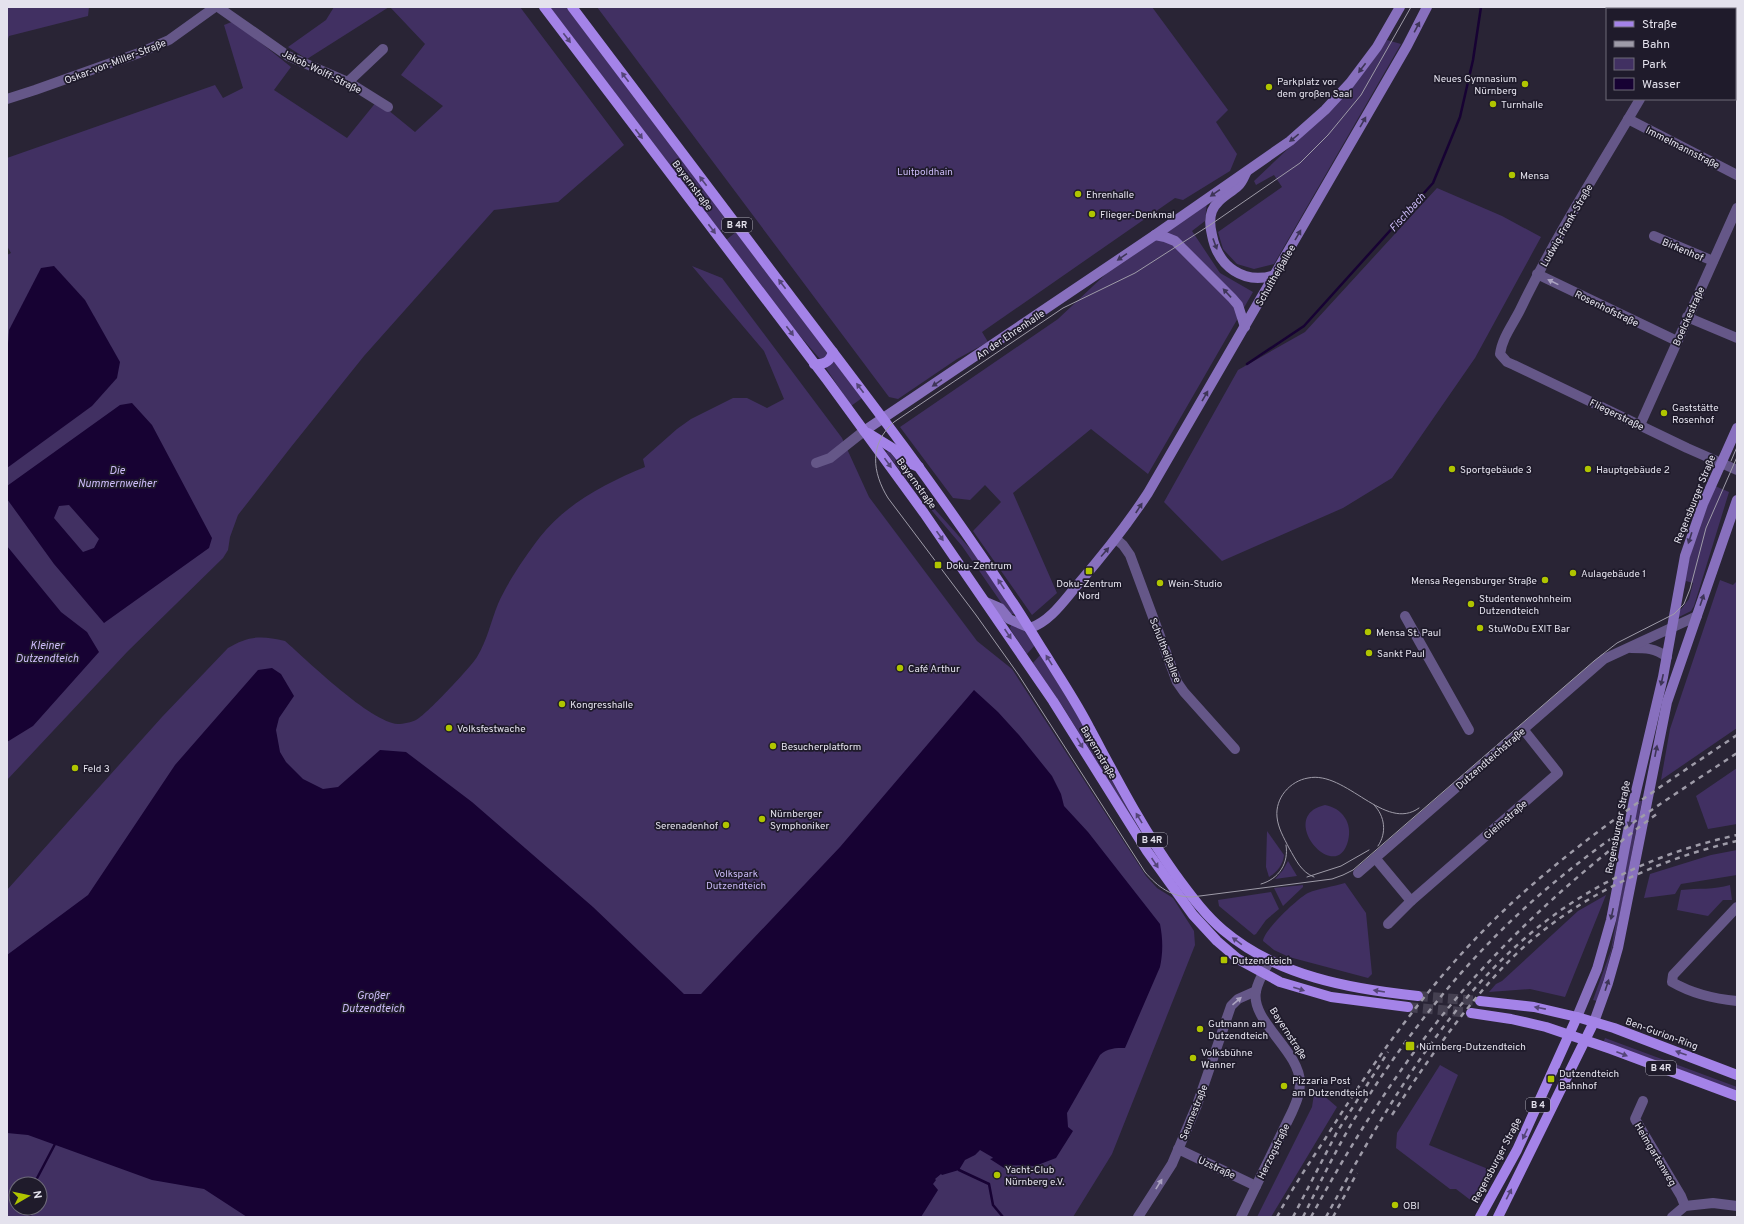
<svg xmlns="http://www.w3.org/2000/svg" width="1744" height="1224" font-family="Overpass,sans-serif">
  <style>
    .green { fill: #413062; fill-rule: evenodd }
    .water { fill: #170233; fill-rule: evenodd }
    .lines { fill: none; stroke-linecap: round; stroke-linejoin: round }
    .stream { stroke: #170233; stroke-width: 2.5 }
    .primary-tunnel { stroke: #454051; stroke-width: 10; stroke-dasharray: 10 5; stroke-linecap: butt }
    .minor { stroke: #655788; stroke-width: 10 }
    .secondary { stroke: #8870be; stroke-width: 10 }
    .primary { stroke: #a483e8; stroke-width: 10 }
    .tram { stroke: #9e9ba8; stroke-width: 1 }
    .rail { stroke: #9e9ba8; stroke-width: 2.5; stroke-dasharray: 5 5; stroke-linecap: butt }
    .oneway { fill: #3e3557 }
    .oneway2 { fill: #544577 }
    .oneway3 { fill: #aba3c0 }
    .poi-dot { fill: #b0c500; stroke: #1f1b2b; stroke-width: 1.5 }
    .labels { text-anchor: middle; stroke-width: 3.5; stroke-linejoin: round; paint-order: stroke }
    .shield { fill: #1f1b2b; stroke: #a9a6b3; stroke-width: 1 }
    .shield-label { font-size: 9px; font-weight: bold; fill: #e4e2ed }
    .street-label { font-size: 10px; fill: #e4e2ed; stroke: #1f1b2b }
    .poi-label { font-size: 10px; fill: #e4e2ed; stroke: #1f1b2b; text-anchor: start }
    .park-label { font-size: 10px; fill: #c9b9f5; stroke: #1f1b2b }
    .water-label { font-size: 11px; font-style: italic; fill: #ccbbf8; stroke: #1f1b2b }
  </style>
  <rect width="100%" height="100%" fill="#292435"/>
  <g class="green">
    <polygon points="7,7 89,7 88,16 9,36 7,42"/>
    <polygon points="334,7 389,7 307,59 288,47 326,20"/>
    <polygon points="390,7 520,7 624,145 558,202 494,210 364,356 291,447 238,515 230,537 228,550 223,558 128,651 7,780 7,255 11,253 7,246 7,158 215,85 223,98 243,88 224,25 234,21 291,67 274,90 347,138 377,101 415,132 443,106 401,75 425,44"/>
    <polygon points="550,7 566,7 730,223 720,231"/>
    <polygon points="597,7 1152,7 1228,110 1216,122 1237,154 1230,171 1183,200 1175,198 982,332 988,342 957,359 898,399 889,397"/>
    <polygon points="1387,40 1401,44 1274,264 1254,269 1237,264 1223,249 1218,232 1282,187 1274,175 1256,185 1254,181 1346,94"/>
    <polygon points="1437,188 1502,216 1541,237 1475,358 1392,478 1343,508 1222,561 1164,502 1238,370 1305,332"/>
    <polygon points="1207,202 1205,221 1192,231 1220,273 1253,292 1148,474 1091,429 1013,493 1057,593 1032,615 973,531 1001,502 985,485 970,500 953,498 900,427 1058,319 1110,270"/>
    <polygon points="736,232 862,398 851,406 820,359 775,307 726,240"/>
    <path d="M692,266L722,278L842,438L869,497L977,641L1012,669L1146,876L1157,888L1173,898L1194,931L1195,945L1112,1154L1073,1217H7V890L162,717L228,648C248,636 261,635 285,641C308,661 370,722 398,724C403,724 412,722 416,720C425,716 471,667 477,657C487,641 491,621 498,604C507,583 526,555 540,537C567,503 606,483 645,467L643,459L677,429L691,419L733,398H747L767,408L784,399L764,351ZM16,1184H40V1208H16Z"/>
    <polygon points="889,451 931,505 974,553 1015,614 1010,614 1007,611 962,546 928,506 889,456 886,452"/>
    <polygon points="1715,486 1729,492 1694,606 1691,611 1677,618 1678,613 1689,599 1693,583 1686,581 1684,589 1682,589 1693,544"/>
    <polygon points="1720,580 1733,585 1737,581 1737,728 1661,780 1670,729"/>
    <polygon points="1011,625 1026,629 1036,644 1027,654 1012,632 1010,628"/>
    <polygon points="1041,654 1076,710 1112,781 1142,834 1063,707 1033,663"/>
    <polygon points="1737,768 1737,824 1708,829 1696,796"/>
    <path d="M1637,801H1642C1628,868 1619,936 1597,1001L1593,1000L1611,950Z"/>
    <path d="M1325,805C1342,808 1353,823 1348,841C1336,887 1275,816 1325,805Z"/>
    <path d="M1267,831L1284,855C1283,865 1277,872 1269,877L1266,867Z"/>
    <polygon points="1737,850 1737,875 1681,884 1675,894 1644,898 1650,874 1711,855"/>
    <polygon points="1288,861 1297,876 1275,879 1283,870"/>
    <path d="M1345,883L1366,913L1372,974L1368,978L1289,957L1274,950L1263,941C1264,930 1298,898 1308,893C1319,888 1333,887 1345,883Z"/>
    <polygon points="1303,885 1303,887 1283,906 1274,888"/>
    <path d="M1730,885L1732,900H1723L1708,916L1677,910L1681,890C1698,888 1714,890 1730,885Z"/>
    <polygon points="1271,892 1279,909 1266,920 1256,934 1254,935 1219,906 1218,900"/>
    <polygon points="1606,895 1565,997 1530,989 1489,992 1496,984 1502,981 1578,911"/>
    <polygon points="1605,1038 1737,1087 1737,1091 1604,1041"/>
    <polygon points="1440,1065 1458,1075 1429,1145 1493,1171 1473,1202 1456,1189 1450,1189 1396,1148 1397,1133"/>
    <polygon points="1315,1088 1337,1107 1271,1217 1257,1217 1312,1107"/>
  </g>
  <g class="water">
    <polygon points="54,266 85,300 120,362 117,378 92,406 7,468 7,358 9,330 41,268"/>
    <path d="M132,403L152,425L212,538L209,548L104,623L54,564L7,499V486L120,405ZM69,505L99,539L94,548L83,552L54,518L59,506Z"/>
    <polygon points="7,546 61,612 87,632 99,652 33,726 7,742"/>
    <path d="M272,668L281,674L294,696L279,718L276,730L280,752L286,762L303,779L323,789L338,787L380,750L406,752L472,802L593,907L684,994H701L840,847L974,690L998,712L1019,735L1052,776L1061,794L1064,806L1088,832L1160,924C1163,940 1163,952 1160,967L1125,1048C1116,1048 1107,1048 1100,1055L1067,1113L1068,1127L1073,1131L1056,1158L1035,1166L1006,1165L1004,1168L990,1159L993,1158L992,1157L980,1150L975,1155L965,1160L959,1170L942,1175L941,1174L935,1179L936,1180L933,1184L938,1190L921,1217H247L204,1189L152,1180L28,1135L7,1133V955L88,895L175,765L258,670Z"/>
  </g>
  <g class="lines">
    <g class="stream">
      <polyline points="1247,364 1304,326 1433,183 1460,117 1473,60 1481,7"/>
      <polyline points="959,1170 989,1184 993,1205 1003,1217"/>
      <polyline points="34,1184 55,1144"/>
      <polyline points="28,1217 30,1216 31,1208"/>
    </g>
    <g class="primary-tunnel">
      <polyline points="1418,996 1480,1001"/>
      <polyline points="1408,1007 1471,1013"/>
    </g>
    <g class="minor">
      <polyline points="218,7 288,56 348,82 388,107"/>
      <polyline points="1651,7 1654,9"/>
      <polyline points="1735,48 1737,49"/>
      <polyline points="348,82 383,49"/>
      <polyline points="7,99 35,90 139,53 169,40 215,7"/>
      <path d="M1640,99C1599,169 1555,237 1520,310C1513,324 1502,338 1500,354L1507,362L1514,365L1687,448L1737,470"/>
      <polyline points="1628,119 1737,175"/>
      <polyline points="1654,236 1713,261"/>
      <polyline points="1537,274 1677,341"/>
      <polyline points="1687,317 1737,338"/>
      <polyline points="1640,425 1737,208"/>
      <polyline points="816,463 830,458 864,431"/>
      <polyline points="1116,539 1123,545 1130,555 1177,682 1184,692 1235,749"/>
      <polyline points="1405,616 1469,730"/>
      <path d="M1631,648C1646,648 1655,648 1667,657"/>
      <polyline points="1376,859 1411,901 1558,773 1523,729"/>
      <polyline points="1358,873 1604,659 1697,616"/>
      <path d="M1737,907L1673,975L1672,982C1691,993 1715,999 1737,1001"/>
      <polyline points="1388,924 1411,901"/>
      <polyline points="1643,1101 1635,1119 1681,1196 1685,1206"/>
      <polyline points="1178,1149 1256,1186"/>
      <polyline points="1138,1217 1172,1164 1197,1105 1231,1006 1238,999 1256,991"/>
      <path d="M1241,1217L1292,1112C1296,1103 1300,1094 1300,1083C1300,1051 1250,1021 1256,991C1258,980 1265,970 1270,960"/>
      <polyline points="1672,1217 1685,1206 1713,1203 1737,1206"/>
    </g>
    <g class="secondary">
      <path d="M1246,173C1244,177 1242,183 1238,186C1229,194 1217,199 1212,211C1209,219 1210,227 1212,235C1218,267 1244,285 1275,275"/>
      <polyline points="1155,235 1165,237 1175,241 1232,298 1238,305 1245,327"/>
      <polyline points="864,431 1155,235 1290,141 1325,110 1350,83 1377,47 1400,7"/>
      <path d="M986,602L1000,608L1009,619L1030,628C1051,621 1065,599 1079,583C1104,554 1127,525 1148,493L1407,46L1427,7"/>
      <polyline points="1577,1017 1597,969 1611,920 1634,800 1663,677 1685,556 1703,504 1737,428"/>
      <polyline points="1594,1022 1608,983 1618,948 1667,702 1737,500"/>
    </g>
    <g class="primary">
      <polyline points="544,7 827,380 924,513 1053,701 1147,851 1193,915 1217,941 1238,959 1280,982 1331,997 1408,1007"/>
      <path d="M572,7C640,96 707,186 775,276C855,381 936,486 1009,597C1023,617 1035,639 1049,660C1063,683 1078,705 1090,729C1117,779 1142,828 1175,874C1190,894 1204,914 1223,930C1277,976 1350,989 1418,996"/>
      <path d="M814,364C824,365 830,362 833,352"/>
      <polyline points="868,433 894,449 904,461 919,467"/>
      <polyline points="1480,1001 1534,1007 1577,1017 1614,1028 1737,1075"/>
      <polyline points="1471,1013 1511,1019 1546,1027 1611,1049 1737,1096"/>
      <polyline points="1480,1217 1517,1150 1577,1017"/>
      <polyline points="1498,1217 1594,1022"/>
    </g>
    <g class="tram">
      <path d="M1411,7L1361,95L1328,135L1300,163L1210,225L1135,273L1063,308L894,422C869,444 872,472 888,498L976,615L1018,674L1145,872C1158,887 1171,897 1192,897L1332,879L1343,875L1353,870L1594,661L1617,643L1674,614L1684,604L1690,589L1706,528L1737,457"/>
      <polyline points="1731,461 1737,447"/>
      <path d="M1374,805C1385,816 1387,833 1378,846"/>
      <polyline points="1307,877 1341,866 1369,850"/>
      <path d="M1314,877C1301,872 1296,860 1289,848C1284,838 1278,828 1277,817C1275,798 1290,781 1308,778C1346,770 1385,833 1419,808"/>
      <path d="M1261,884C1279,879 1289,863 1286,845"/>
    </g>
    <g class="rail">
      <path d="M1392,1115C1426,1062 1462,1011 1505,965C1567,901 1651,861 1737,841"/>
      <path d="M1277,1217C1291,1190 1308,1165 1325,1139C1383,1046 1448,957 1532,885C1596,829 1667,782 1737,735"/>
      <polyline points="1293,1217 1337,1132 1388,1052"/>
      <path d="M1303,1217C1322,1179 1340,1141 1363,1105C1411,1028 1469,957 1537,897C1599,843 1669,798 1737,753"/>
      <path d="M1311,1217C1355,1136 1405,1057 1466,987C1523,922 1588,865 1658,813"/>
      <path d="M1326,1217C1387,1105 1461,975 1570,904C1622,870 1678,848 1737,835"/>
      <polyline points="1333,1217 1357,1173"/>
    </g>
  </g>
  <defs><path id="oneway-solid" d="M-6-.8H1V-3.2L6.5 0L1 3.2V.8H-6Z"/></defs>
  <g class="oneway">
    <use href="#oneway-solid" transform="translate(1417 27) rotate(-62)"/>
    <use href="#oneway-solid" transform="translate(1362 68) rotate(127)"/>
    <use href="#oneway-solid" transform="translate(1363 122) rotate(-60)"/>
    <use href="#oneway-solid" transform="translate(1294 138) rotate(141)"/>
    <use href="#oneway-solid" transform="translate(1215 193) rotate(145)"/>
    <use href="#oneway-solid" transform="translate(1298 235) rotate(-60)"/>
    <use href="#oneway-solid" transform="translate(1215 244) rotate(70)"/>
    <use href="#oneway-solid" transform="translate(1122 257) rotate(146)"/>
    <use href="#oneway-solid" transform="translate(1227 293) rotate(-133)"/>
    <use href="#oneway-solid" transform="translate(937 383) rotate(146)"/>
    <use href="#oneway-solid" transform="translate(1205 396) rotate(-60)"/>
    <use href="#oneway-solid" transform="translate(1139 508) rotate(-57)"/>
    <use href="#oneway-solid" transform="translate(1690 538) rotate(108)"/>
    <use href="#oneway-solid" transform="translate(1105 552) rotate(-49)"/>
    <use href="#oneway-solid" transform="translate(1702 600) rotate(-71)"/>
    <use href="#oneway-solid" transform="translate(1662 680) rotate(102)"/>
    <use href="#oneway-solid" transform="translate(1656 751) rotate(-79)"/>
    <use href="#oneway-solid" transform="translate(1630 821) rotate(100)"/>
    <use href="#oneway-solid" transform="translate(1612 914) rotate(102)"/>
    <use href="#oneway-solid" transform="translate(1607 985) rotate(-72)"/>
  </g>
  <g class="oneway2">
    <use href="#oneway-solid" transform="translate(567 38) rotate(53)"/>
    <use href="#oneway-solid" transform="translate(625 77) rotate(-127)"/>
    <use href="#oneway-solid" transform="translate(639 134) rotate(53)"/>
    <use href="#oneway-solid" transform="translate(703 181) rotate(-127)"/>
    <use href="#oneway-solid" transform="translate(712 229) rotate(53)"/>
    <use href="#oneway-solid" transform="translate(782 284) rotate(-127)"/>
    <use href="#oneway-solid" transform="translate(790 331) rotate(53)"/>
    <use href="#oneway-solid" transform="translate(860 388) rotate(-127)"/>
    <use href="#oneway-solid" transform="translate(888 463) rotate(54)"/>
    <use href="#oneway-solid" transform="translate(940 536) rotate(55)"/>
    <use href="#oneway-solid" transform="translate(1001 584) rotate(-124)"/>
    <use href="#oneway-solid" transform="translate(1008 634) rotate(56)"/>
    <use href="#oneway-solid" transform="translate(1049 660) rotate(-122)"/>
    <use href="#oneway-solid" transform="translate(1080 743) rotate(59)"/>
    <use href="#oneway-solid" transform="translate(1139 818) rotate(-121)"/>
    <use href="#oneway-solid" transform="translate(1155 863) rotate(56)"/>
    <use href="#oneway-solid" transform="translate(1237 941) rotate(-144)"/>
    <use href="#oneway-solid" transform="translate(1299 989) rotate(18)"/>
    <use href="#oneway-solid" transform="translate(1379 991) rotate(-171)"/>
    <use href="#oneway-solid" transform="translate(1540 1008) rotate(-169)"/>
    <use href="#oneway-solid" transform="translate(1681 1053) rotate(-160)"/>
    <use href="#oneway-solid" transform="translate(1622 1054) rotate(21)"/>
    <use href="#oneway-solid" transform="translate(1525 1134) rotate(115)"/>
    <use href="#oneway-solid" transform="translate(1509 1194) rotate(-63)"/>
  </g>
  <g class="oneway3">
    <use href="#oneway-solid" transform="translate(1553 282) rotate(-154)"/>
    <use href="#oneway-solid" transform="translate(1237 1001) rotate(-41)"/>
    <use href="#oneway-solid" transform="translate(1159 1184) rotate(-58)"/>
  </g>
  <g class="poi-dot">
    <circle cx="1525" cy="84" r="4"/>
    <circle cx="1269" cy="87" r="4"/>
    <circle cx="1493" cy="104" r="4"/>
    <circle cx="1512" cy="175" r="4"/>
    <circle cx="1078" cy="194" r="4"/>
    <circle cx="1092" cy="214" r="4"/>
    <circle cx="1664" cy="413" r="4"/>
    <circle cx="1452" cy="469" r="4"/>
    <circle cx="1588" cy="469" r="4"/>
    <rect x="934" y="561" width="8" height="8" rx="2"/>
    <rect x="1085" y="567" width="8" height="8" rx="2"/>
    <circle cx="1573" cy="573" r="4"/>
    <circle cx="1545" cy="580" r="4"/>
    <circle cx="1160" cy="583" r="4"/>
    <circle cx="1471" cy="604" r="4"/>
    <circle cx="1480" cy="628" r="4"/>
    <circle cx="1368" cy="632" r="4"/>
    <circle cx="1369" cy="653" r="4"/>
    <circle cx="900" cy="668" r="4"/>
    <circle cx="562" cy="704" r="4"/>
    <circle cx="449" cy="728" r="4"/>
    <circle cx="773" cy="746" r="4"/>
    <circle cx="75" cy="768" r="4"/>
    <circle cx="762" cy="819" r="4"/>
    <circle cx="726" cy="825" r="4"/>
    <rect x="1220" y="956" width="8" height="8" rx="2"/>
    <circle cx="1200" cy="1029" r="4"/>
    <rect x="1405" y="1041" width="10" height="10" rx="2"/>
    <circle cx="1193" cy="1058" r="4"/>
    <rect x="1547" y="1075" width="8" height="8" rx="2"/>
    <circle cx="1284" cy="1086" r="4"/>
    <circle cx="997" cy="1175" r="4"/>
    <circle cx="1395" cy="1205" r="4"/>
  </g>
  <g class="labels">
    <g class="shield">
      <rect x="722" y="218" width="30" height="14" rx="3"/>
      <rect x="1137" y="833" width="30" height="14" rx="3"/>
      <rect x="1646" y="1061" width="30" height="14" rx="3"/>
      <rect x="1526" y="1098" width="24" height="14" rx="3"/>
    </g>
    <g class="shield-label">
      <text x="737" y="228">B 4R</text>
      <text x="1152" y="843">B 4R</text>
      <text x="1661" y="1071">B 4R</text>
      <text x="1538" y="1108">B 4</text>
    </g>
    <g class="street-label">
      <text transform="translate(115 61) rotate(-21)" y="4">Oskar-von-Miller-Straße</text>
      <text transform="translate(322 71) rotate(26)" y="4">Jakob-Wolff-Straße</text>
      <text transform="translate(1683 147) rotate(27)" y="4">Immelmannstraße</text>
      <text transform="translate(693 185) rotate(53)" y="4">Bayernstraße</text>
      <text transform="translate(1566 225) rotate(-60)" y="4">Ludwig-Frank-Straße</text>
      <text transform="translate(1683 249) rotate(23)" y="4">Birkenhof</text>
      <text transform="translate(1275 275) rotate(-60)" y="4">Schultheißallee</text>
      <text transform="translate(1607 308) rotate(26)" y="4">Rosenhofstraße</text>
      <text transform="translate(1688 316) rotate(-66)" y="4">Boelckestraße</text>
      <text transform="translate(1010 334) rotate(-34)" y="4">An der Ehrenhalle</text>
      <text transform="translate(1617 414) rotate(26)" y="4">Fliegerstraße</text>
      <text transform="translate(917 483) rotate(54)" y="4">Bayernstraße</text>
      <text transform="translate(1694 499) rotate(-68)" y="4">Regensburger Straße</text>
      <text transform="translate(1166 650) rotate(68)" y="4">Schultheißallee</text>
      <text transform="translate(1099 752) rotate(59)" y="4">Bayernstraße</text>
      <text transform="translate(1490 758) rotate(-41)" y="4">Dutzendteichstraße</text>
      <text transform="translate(1505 819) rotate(-41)" y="4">Gleimstraße</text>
      <text transform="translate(1617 827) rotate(-79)" y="4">Regensburger Straße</text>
      <text transform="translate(1289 1033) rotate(57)" y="4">Bayernstraße</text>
      <text transform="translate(1662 1033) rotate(20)" y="4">Ben-Gurion-Ring</text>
      <text transform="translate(1193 1112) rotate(-68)" y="4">Seumestraße</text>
      <text transform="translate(1273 1151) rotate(-64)" y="4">Herzogstraße</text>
      <text transform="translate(1656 1154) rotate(59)" y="4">Heimgartenweg</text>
      <text transform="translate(1496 1160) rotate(-62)" y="4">Regensburger Straße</text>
      <text transform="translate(1217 1167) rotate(25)" y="4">Uzstraße</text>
    </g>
    <g class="poi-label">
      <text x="1517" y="82" text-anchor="end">Neues Gymnasium<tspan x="1517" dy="12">Nürnberg</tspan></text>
      <text x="1277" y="85">Parkplatz vor<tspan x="1277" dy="12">dem großen Saal</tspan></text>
      <text x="1501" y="108">Turnhalle</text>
      <text x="1520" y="179">Mensa</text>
      <text x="1086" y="198">Ehrenhalle</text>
      <text x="1100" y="218">Flieger-Denkmal</text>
      <text x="1672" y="411">Gaststätte<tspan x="1672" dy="12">Rosenhof</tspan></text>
      <text x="1460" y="473">Sportgebäude 3</text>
      <text x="1596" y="473">Hauptgebäude 2</text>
      <text x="946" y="569">Doku-Zentrum</text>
      <text x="1581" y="577">Aulagebäude 1</text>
      <text x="1537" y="584" text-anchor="end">Mensa Regensburger Straße</text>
      <text x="1089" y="587" text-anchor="middle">Doku-Zentrum<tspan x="1089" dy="12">Nord</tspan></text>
      <text x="1168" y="587">Wein-Studio</text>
      <text x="1479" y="602">Studentenwohnheim<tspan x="1479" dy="12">Dutzendteich</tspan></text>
      <text x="1488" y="632">StuWoDu EXIT Bar</text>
      <text x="1376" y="636">Mensa St. Paul</text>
      <text x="1377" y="657">Sankt Paul</text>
      <text x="908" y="672">Café Arthur</text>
      <text x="570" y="708">Kongresshalle</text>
      <text x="457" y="732">Volksfestwache</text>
      <text x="781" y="750">Besucherplatform</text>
      <text x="83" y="772">Feld 3</text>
      <text x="770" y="817">Nürnberger<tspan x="770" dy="12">Symphoniker</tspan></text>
      <text x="718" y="829" text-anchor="end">Serenadenhof</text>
      <text x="1232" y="964">Dutzendteich</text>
      <text x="1208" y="1027">Gutmann am<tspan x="1208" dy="12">Dutzendteich</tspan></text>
      <text x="1419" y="1050">Nürnberg-Dutzendteich</text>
      <text x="1201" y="1056">Volksbühne<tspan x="1201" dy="12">Wanner</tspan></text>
      <text x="1559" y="1077">Dutzendteich<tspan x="1559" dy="12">Bahnhof</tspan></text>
      <text x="1292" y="1084">Pizzaria Post<tspan x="1292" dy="12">am Dutzendteich</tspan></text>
      <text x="1005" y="1173">Yacht-Club<tspan x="1005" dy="12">Nürnberg e.V.</tspan></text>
      <text x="1403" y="1209">OBI</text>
    </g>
    <g class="park-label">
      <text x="925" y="175">Luitpoldhain</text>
      <text x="736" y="877">Volkspark<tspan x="736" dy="12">Dutzendteich</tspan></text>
    </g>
    <g class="water-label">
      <text transform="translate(1407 212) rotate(-48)" y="4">Fischbach</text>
      <text x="117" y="474">Die<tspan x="117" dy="13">Nummernweiher</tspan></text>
      <text x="47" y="649">Kleiner<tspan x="47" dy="13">Dutzendteich</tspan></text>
      <text x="373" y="999">Großer<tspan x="373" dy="13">Dutzendteich</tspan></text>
    </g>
  </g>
  <rect width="1744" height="1224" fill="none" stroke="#e4e2ed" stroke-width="16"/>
  <rect x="1606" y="8" width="130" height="92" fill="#1f1b2b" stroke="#6e6b79"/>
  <rect x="1614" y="21" width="20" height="6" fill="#a483e8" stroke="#6e6b79"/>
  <text x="1642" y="28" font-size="12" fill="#e4e2ed">Straße</text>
  <rect x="1614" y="41" width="20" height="6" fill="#9e9ba8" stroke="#6e6b79"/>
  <text x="1642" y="48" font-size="12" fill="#e4e2ed">Bahn</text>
  <rect x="1614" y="58" width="20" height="12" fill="#413062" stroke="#6e6b79"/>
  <text x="1642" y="68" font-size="12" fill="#e4e2ed">Park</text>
  <rect x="1614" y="78" width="20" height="12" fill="#170233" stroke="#6e6b79"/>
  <text x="1642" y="88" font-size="12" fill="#e4e2ed">Wasser</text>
  <g transform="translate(28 1196) rotate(81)"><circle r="19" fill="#1f1b2b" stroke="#6e6b79"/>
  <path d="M0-3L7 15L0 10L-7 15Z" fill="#b0c500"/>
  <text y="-6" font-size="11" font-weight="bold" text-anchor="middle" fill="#e4e2ed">N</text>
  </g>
</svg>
